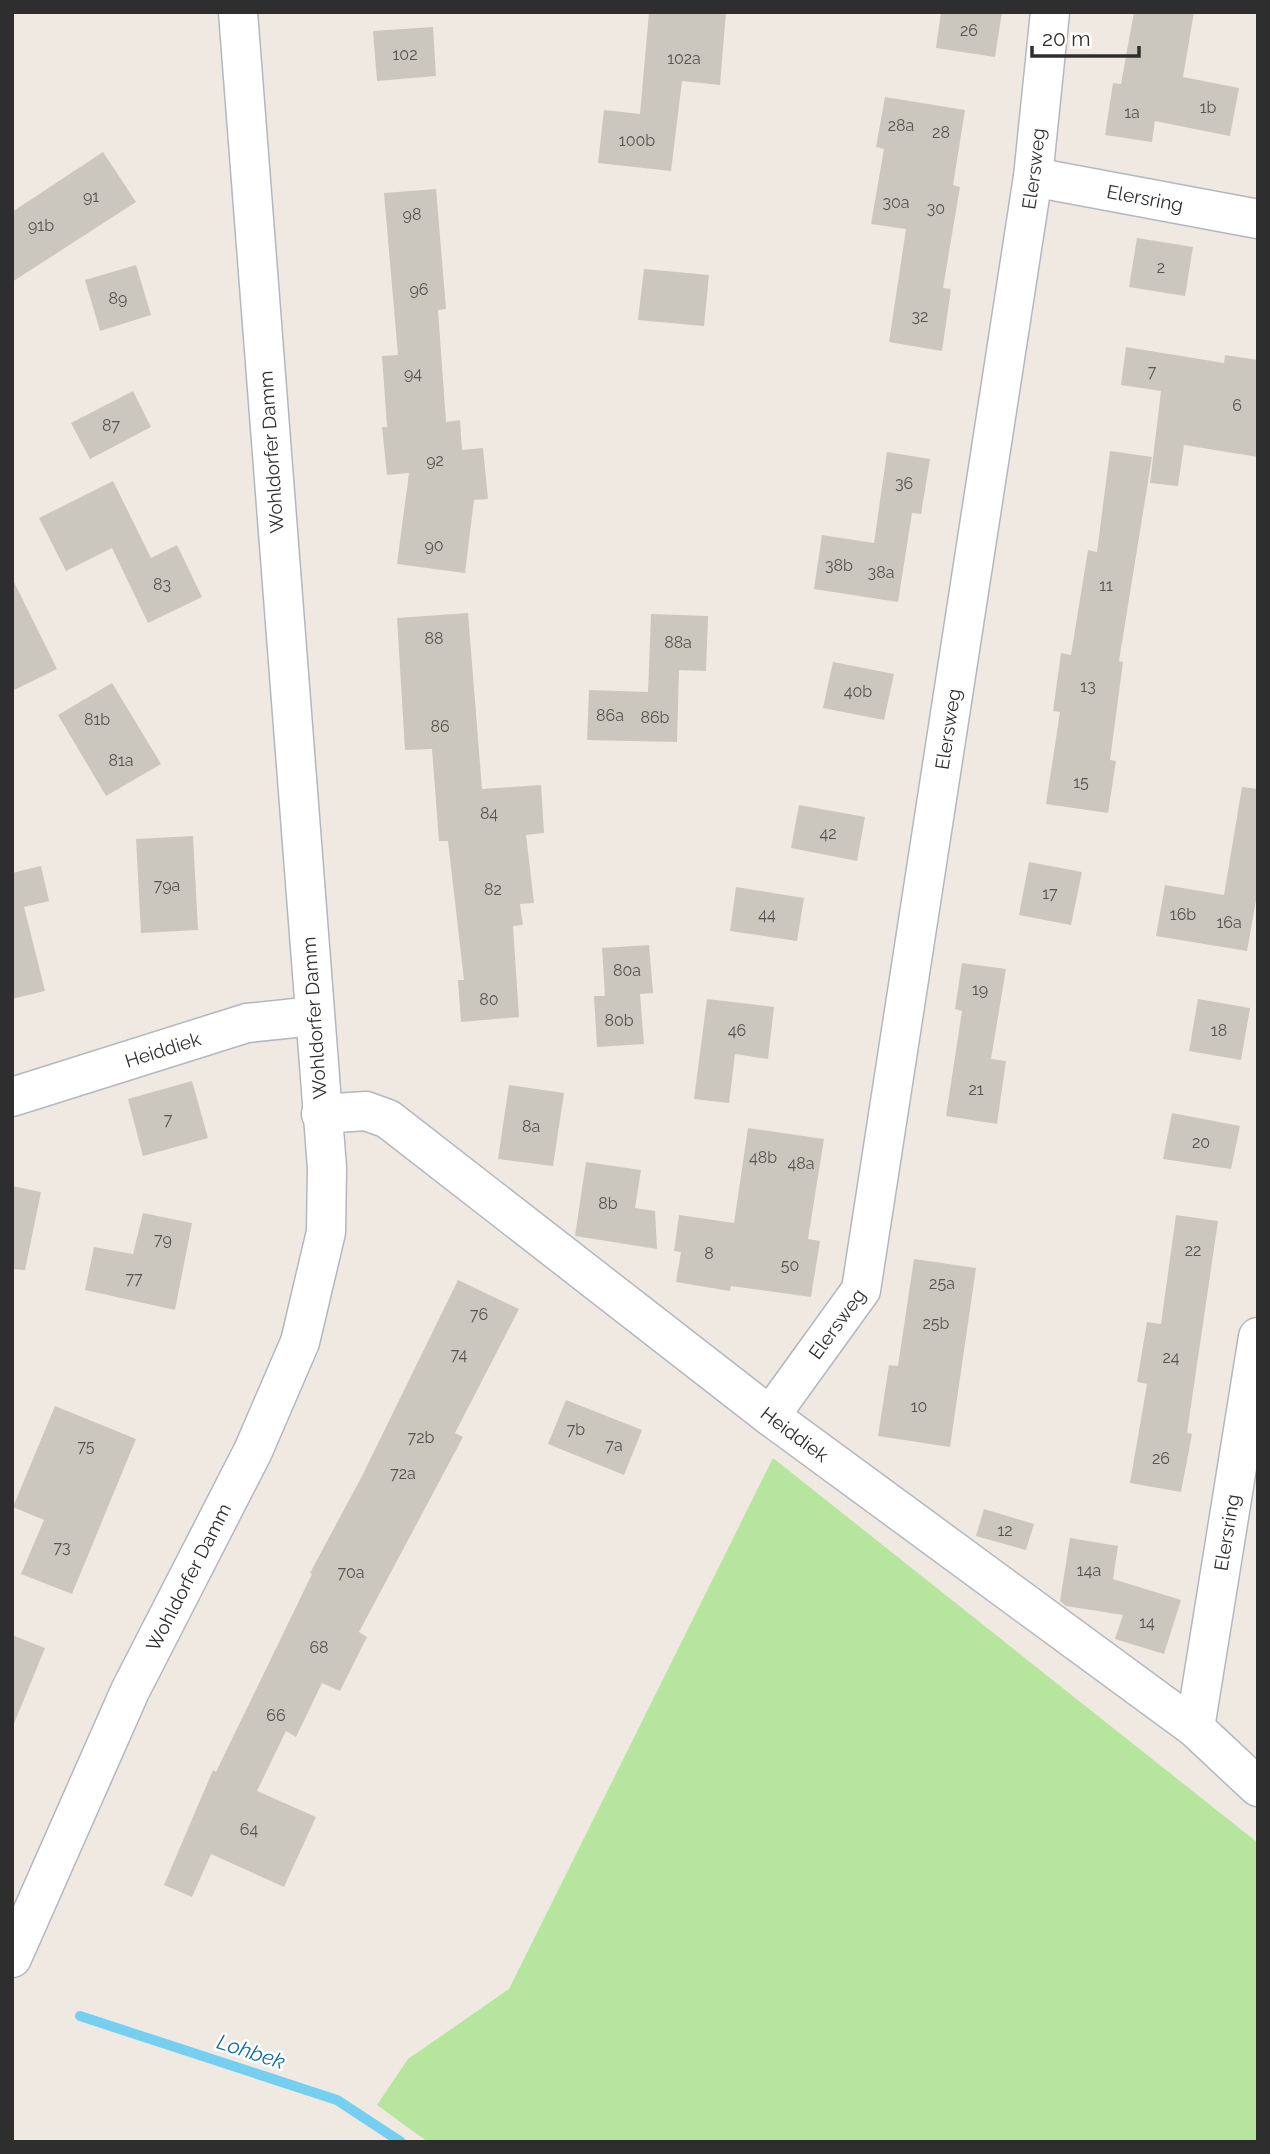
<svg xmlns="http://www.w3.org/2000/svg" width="1270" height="2154" font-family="Raleway,sans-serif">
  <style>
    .green { fill: #b6e59e }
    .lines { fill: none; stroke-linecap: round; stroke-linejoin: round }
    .stream { stroke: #75cff0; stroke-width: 10 }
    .building { fill: #cbc7bf }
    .minor-casing { stroke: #b4b7c1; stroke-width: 41 }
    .minor { stroke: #fff; stroke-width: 38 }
    .labels { text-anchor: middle; stroke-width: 5; stroke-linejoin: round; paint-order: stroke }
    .number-label { font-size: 16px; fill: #555452 }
    .street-label { font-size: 19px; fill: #2e2e2e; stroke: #fff }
    .water-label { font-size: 21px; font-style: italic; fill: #0d6fa3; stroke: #fff }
  </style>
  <rect width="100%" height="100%" fill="#efe9e1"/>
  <polygon class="green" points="773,1458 1258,1843 1258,2142 428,2142 377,2105 408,2059 509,1989"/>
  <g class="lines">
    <polyline class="stream" points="80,2016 337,2100 401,2142"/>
  </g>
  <g class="building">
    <polygon points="649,12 726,12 720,85 682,81 671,171 598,163 604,110 640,114"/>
    <polygon points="941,12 1002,12 995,57 936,48"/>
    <polygon points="1134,12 1194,12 1183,77 1239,88 1230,136 1155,121 1152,142 1105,135 1113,83 1121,84"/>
    <polygon points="433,27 436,76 377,81 373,31"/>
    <polygon points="885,97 965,110 953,185 960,187 943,288 951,289 942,351 889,342 906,229 871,224 884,149 876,147"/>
    <polygon points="103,152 136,202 12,282 12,212"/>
    <polygon points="436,189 446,309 438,310 446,422 460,420 462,450 483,448 488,499 474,500 465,573 397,564 409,473 387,475 382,427 387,427 382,356 398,355 384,193"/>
    <polygon points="1137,238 1193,247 1185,296 1129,287"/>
    <polygon points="136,265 151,315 100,331 85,280"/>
    <polygon points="644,269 709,275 704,326 638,320"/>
    <polygon points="1126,347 1224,363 1225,355 1258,360 1258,457 1184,445 1178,486 1150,483 1161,391 1121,385"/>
    <polygon points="133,391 151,427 90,459 71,423"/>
    <polygon points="1110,451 1152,457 1119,661 1123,662 1110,760 1116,761 1108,813 1046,804 1060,712 1053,711 1061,653 1071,655 1088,550 1097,552"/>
    <polygon points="887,452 930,459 921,514 912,513 898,602 814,589 822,535 874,543"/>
    <polygon points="113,481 151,558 177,545 202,597 148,623 112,548 66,571 39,518"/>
    <polygon points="12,578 57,669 12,691"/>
    <polygon points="468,613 482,789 541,785 544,833 526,835 534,903 520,904 523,925 513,926 519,1017 461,1022 458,980 464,980 448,841 439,841 432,749 405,750 397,618"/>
    <polygon points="651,614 708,616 706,671 679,670 677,742 587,740 589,690 648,692"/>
    <polygon points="833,662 894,674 884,720 823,708"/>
    <polygon points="112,683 161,764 106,796 58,715"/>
    <polygon points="1242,787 1258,789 1258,889 1247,951 1156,936 1165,885 1224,895"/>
    <polygon points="799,805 865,817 857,861 791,848"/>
    <polygon points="193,836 198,930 141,933 136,839"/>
    <polygon points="1029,862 1082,872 1071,925 1019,915"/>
    <polygon points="41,866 49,901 24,907 45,991 12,999 12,873"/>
    <polygon points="736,887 804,898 797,941 730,931"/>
    <polygon points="649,945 653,993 640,994 644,1044 597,1047 594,996 605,996 602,948"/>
    <polygon points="962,963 1006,969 991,1059 1006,1061 997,1124 946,1116 962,1011 955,1009"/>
    <polygon points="707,999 774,1007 768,1059 735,1054 729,1103 694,1099"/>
    <polygon points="1198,999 1250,1008 1241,1060 1189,1051"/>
    <polygon points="192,1081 208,1138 143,1156 128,1099"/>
    <polygon points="509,1085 564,1093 553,1166 498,1159"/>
    <polygon points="1172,1113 1240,1126 1231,1169 1163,1159"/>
    <polygon points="748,1128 824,1139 808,1239 820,1241 811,1297 731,1286 730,1291 676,1282 681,1252 674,1251 679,1215 734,1223"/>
    <polygon points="586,1162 641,1170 635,1208 655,1211 657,1249 575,1236"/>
    <polygon points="12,1186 41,1192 25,1270 12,1269"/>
    <polygon points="143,1213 192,1223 175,1310 85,1290 94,1247 133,1254"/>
    <polygon points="1176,1215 1218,1221 1187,1433 1192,1434 1181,1492 1130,1483 1147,1384 1137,1382 1147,1322 1161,1324"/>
    <polygon points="914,1259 976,1268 950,1447 878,1436 889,1365 898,1366"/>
    <polygon points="458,1280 519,1309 455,1433 463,1437 359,1632 367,1637 340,1691 322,1683 296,1737 286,1731 257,1791 316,1817 284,1887 211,1854 192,1897 164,1885 213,1770 216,1772 312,1574 310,1573 362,1476"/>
    <polygon points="566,1400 642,1430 624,1475 548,1444"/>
    <polygon points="55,1406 136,1439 72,1594 21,1574 44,1520 13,1507"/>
    <polygon points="984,1509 1034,1524 1026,1550 976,1536"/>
    <polygon points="1070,1538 1118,1546 1113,1579 1181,1600 1164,1654 1115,1639 1123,1615 1066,1606 1060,1601"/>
    <polygon points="12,1635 45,1648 13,1726 12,1726"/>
  </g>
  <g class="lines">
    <g class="minor-casing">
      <g id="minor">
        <path id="s1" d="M1033,177L1258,219"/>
        <path id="s2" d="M12,1097L247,1023L314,1016"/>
        <path id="s3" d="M321,1114L366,1111L388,1119L770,1416L1195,1728L1258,1787"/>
        <path id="s4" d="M770,1416L861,1290L1033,177L1050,12"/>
        <path id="s5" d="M1195,1728L1258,1337"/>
        <path id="s6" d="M12,1958L130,1691L253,1451L300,1342L326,1232L327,1168L238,12"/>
      </g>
    </g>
    <use href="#minor" class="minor"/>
  </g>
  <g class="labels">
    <g class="number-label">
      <text x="969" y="36">26</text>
      <text x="405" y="60">102</text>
      <text x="684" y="64">102a</text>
      <text x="1208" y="113">1b</text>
      <text x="1132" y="118">1a</text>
      <text x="901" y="131">28a</text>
      <text x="941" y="138">28</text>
      <text x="637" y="146">100b</text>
      <text x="91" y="202">91</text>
      <text x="896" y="208">30a</text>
      <text x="936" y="214">30</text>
      <text x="412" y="220">98</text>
      <text x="41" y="231">91b</text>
      <text x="1161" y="273">2</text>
      <text x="419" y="295">96</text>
      <text x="118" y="304">89</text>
      <text x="920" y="322">32</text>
      <text x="1152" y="377">7</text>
      <text x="413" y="379">94</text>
      <text x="1237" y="411">6</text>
      <text x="111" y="431">87</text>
      <text x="435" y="466">92</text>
      <text x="904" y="489">36</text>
      <text x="434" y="551">90</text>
      <text x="839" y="571">38b</text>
      <text x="881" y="578">38a</text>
      <text x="162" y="590">83</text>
      <text x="1106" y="591">11</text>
      <text x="434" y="644">88</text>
      <text x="678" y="648">88a</text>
      <text x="1088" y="692">13</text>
      <text x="858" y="697">40b</text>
      <text x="610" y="721">86a</text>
      <text x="655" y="723">86b</text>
      <text x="97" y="725">81b</text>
      <text x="440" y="732">86</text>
      <text x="121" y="766">81a</text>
      <text x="1081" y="788">15</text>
      <text x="489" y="819">84</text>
      <text x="828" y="839">42</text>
      <text x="167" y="891">79a</text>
      <text x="493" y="895">82</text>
      <text x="1050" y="899">17</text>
      <text x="767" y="920">44</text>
      <text x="1183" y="920">16b</text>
      <text x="1229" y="928">16a</text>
      <text x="627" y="976">80a</text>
      <text x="980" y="995">19</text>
      <text x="489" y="1005">80</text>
      <text x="619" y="1026">80b</text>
      <text x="737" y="1036">46</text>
      <text x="1219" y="1036">18</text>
      <text x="976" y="1095">21</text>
      <text x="168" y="1125">7</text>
      <text x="531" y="1132">8a</text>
      <text x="1201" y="1148">20</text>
      <text x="763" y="1163">48b</text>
      <text x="801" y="1169">48a</text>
      <text x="608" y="1209">8b</text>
      <text x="163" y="1245">79</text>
      <text x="1193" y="1256">22</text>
      <text x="709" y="1259">8</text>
      <text x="790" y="1271">50</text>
      <text x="134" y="1284">77</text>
      <text x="942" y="1289">25a</text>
      <text x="479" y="1320">76</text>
      <text x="936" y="1329">25b</text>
      <text x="459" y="1360">74</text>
      <text x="1171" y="1363">24</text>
      <text x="919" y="1412">10</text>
      <text x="576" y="1435">7b</text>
      <text x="421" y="1443">72b</text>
      <text x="614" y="1451">7a</text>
      <text x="86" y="1452">75</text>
      <text x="1161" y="1464">26</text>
      <text x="403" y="1479">72a</text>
      <text x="1005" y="1536">12</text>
      <text x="62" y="1553">73</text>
      <text x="1089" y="1576">14a</text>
      <text x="351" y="1578">70a</text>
      <text x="1147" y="1628">14</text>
      <text x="319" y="1653">68</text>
      <text x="276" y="1721">66</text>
      <text x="249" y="1835">64</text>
    </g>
    <g class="street-label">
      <text dy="7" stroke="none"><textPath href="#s4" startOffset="1290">Elersweg</textPath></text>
      <text dy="7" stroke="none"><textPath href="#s1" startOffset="114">Elersring</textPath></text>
      <text transform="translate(271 452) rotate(-94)" y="7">Wohldorfer Damm</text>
      <text dy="7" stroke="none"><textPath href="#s4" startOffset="723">Elersweg</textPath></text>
      <text transform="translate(314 1018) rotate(-94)" y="7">Wohldorfer Damm</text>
      <text dy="7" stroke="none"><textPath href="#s2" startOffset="158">Heiddiek</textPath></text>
      <text dy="7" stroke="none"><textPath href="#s4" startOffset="114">Elersweg</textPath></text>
      <text dy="7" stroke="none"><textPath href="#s3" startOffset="583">Heiddiek</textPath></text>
      <text dy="7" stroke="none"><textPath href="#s5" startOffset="198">Elersring</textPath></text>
      <text dy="7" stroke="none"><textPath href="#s6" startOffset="420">Wohldorfer Damm</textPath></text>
    </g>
    <g class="water-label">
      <text transform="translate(251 2052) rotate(18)" y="7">Lohbek</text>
    </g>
  </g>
  <rect width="1270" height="2154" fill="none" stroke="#2e2e2e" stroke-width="28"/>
  <path d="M1032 46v10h107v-10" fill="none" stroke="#2e2e2e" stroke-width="3.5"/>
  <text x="1042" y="46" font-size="21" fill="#2e2e2e" stroke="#ffffff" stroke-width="5" paint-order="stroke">20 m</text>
</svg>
